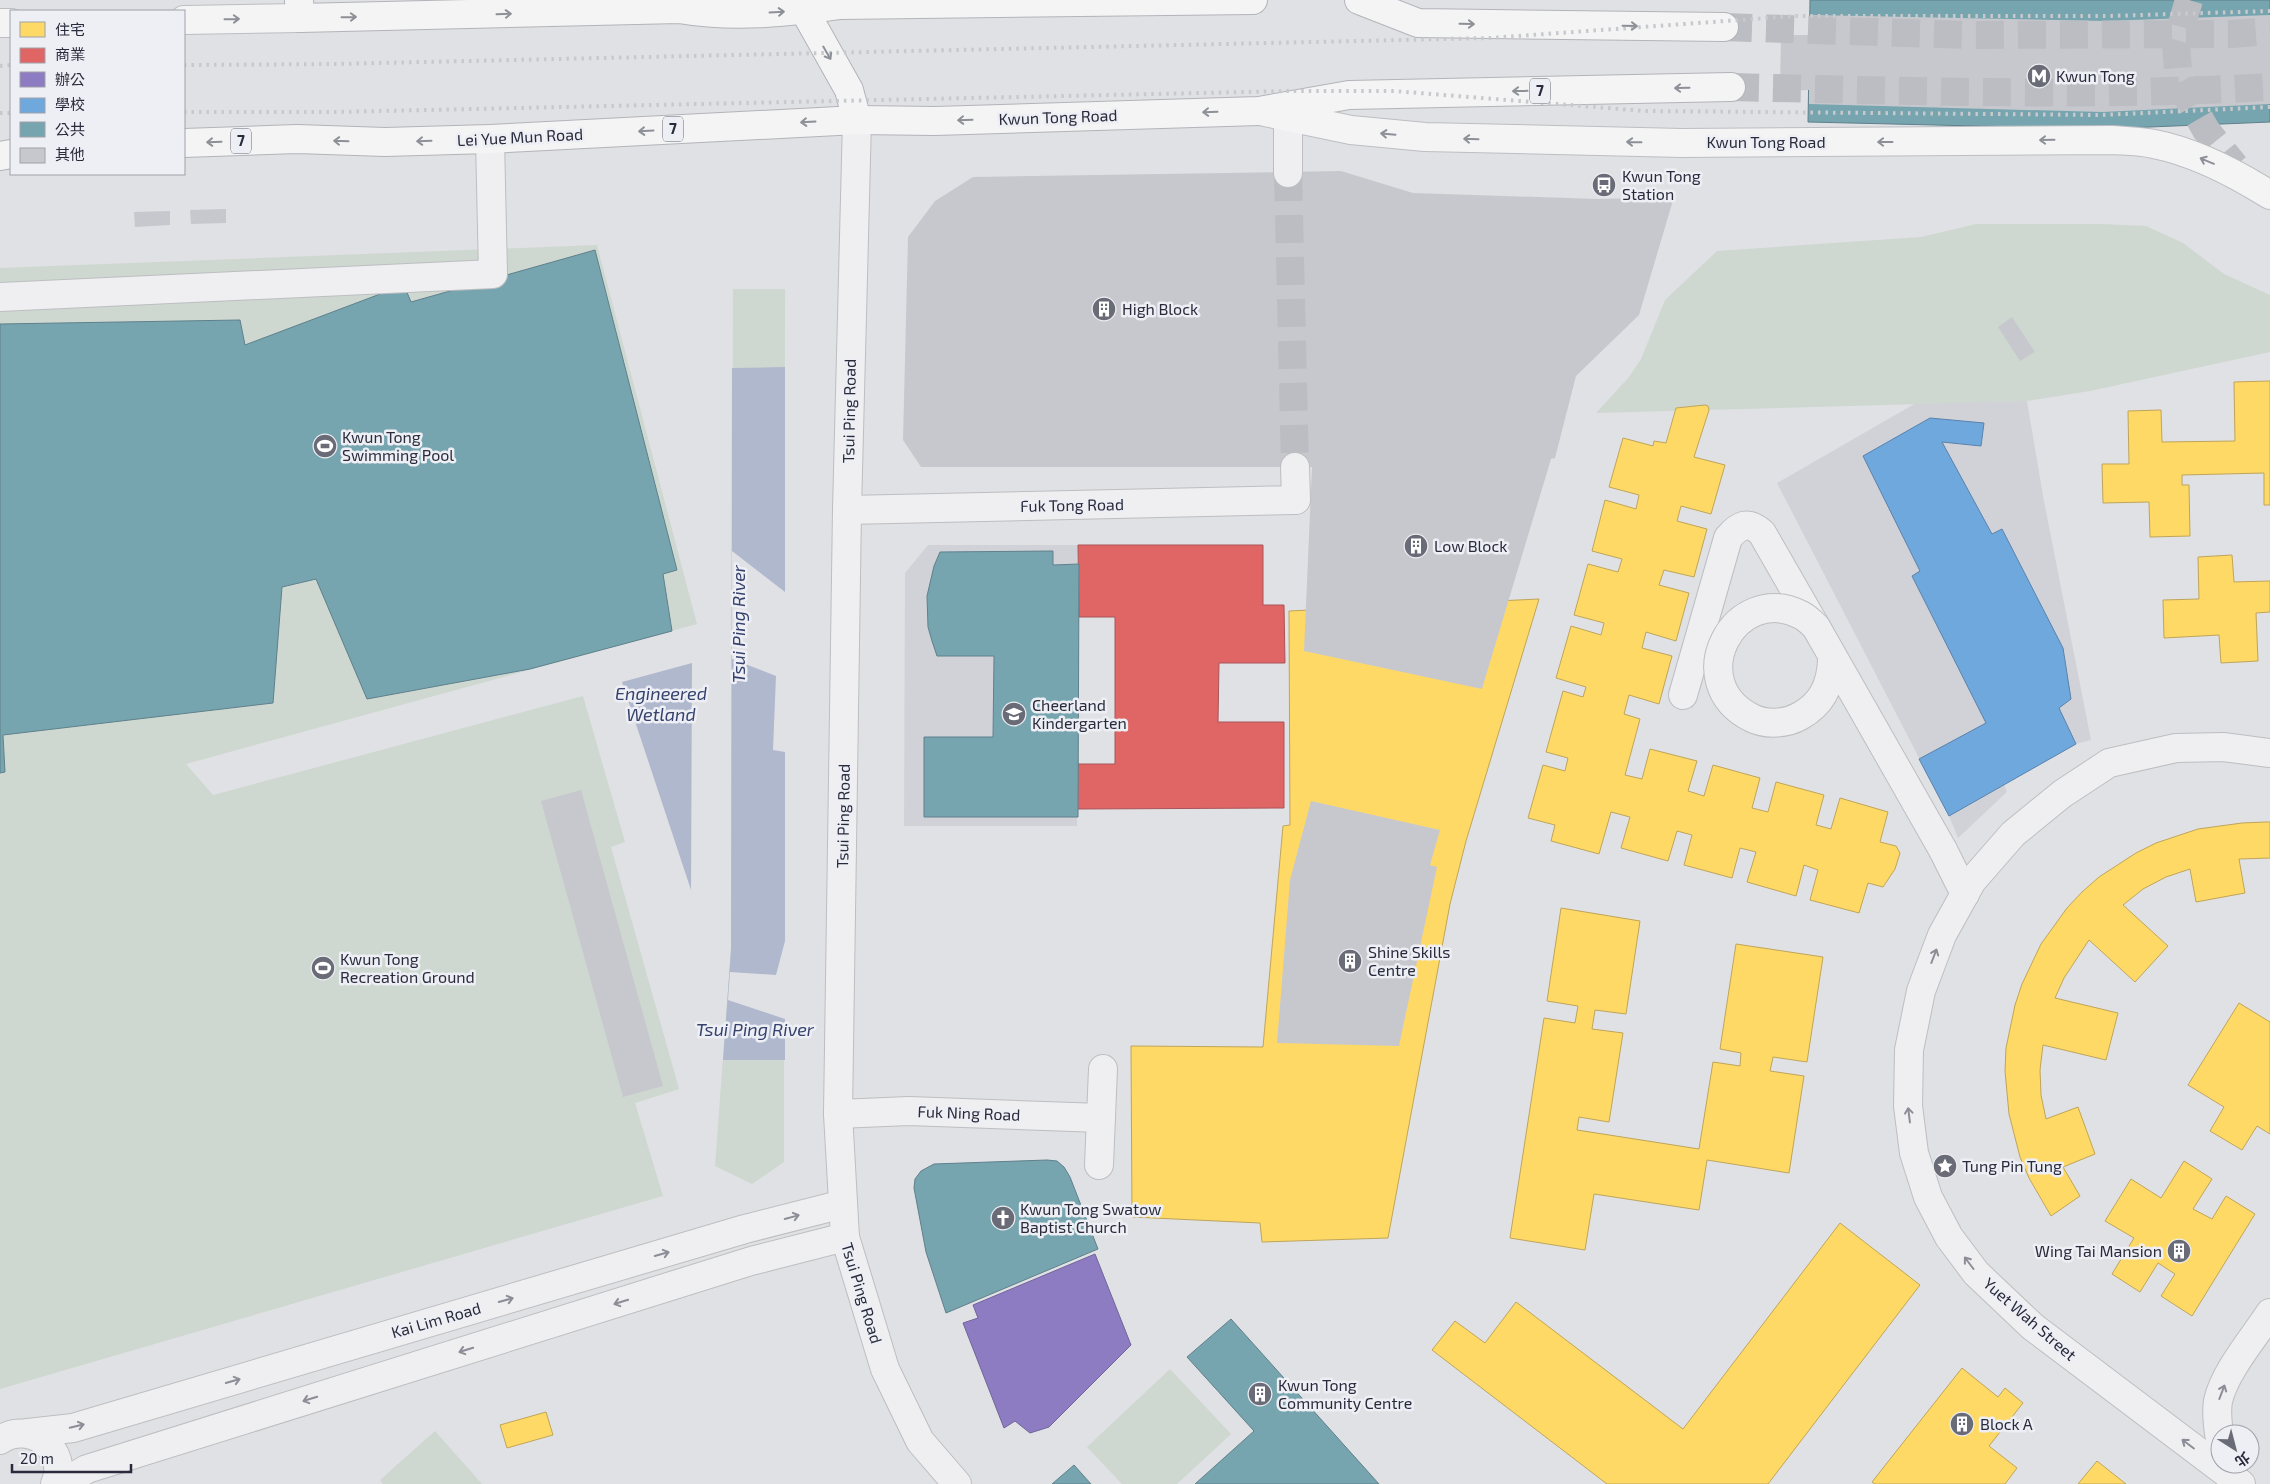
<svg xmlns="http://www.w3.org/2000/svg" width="2270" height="1484" font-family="'Exo 2','Noto Sans TC',sans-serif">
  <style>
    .built { fill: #d0d2d8 }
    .green { fill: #ced8d0 }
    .water { fill: #b0b8ce }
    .pier { fill: #e0e1e4 }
    .homes { fill: #ffd966; stroke: #bfa559 }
    .shops { fill: #e06666; stroke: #a95459 }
    .offices { fill: #8e7cc3; stroke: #70649a }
    .schools { fill: #6fa8dc; stroke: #5a82ac }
    .public { fill: #76a5af; stroke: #5f808c }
    .building { fill: #c7c8cd }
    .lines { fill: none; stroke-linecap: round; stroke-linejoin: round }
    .minor-tunnel { stroke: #bbbdc2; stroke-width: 28; stroke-dasharray: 28 14; stroke-linecap: butt }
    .major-tunnel { stroke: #bbbdc2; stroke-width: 28; stroke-dasharray: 28 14; stroke-linecap: butt }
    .highway-tunnel { stroke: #bbbdc2; stroke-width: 28; stroke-dasharray: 28 14; stroke-linecap: butt }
    .minor-casing { stroke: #bdbec1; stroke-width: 30 }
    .major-casing { stroke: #bcbec2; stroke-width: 30 }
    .highway-casing { stroke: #b3b4b9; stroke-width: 30 }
    .minor { stroke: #efeff1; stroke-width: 28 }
    .major { stroke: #f4f4f5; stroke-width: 28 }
    .highway { stroke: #f4f4f5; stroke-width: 28 }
    .rail { stroke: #c8c9cc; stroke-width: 4; stroke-dasharray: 2.5 5; stroke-linecap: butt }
    .minor-bridge-casing { stroke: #bdbec1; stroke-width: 30; stroke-linecap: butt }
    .minor-bridge { stroke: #efeff1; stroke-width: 28 }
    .oneway { stroke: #8e9098 }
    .oneway2 { stroke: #8c8d96 }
    .labels { text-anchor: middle; stroke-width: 5; stroke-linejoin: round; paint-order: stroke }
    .shield { fill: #edeff4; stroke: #646673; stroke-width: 1 }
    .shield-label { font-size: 15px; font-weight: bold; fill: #292b3c }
    .poi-label { font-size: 16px; fill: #292b3c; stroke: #edeff4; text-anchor: start }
    .street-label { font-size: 16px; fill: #292b3c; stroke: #edeff4 }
    .water-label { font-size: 18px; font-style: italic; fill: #36426d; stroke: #edeff4 }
  </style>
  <rect width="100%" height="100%" fill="#e0e1e4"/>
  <g class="built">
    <polygon points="2027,401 2043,496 2091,740 2076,744 2004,784 2007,792 1958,838 1949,816 1777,483 1916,403"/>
    <polygon points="928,545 1078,545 1077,826 904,826 905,573"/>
  </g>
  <g class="green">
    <polygon points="1976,224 2101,224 2146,226 2183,243 2224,274 2270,295 2270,352 2090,391 2027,401 1596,413 1629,377 1641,359 1665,300 1717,251 1921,237"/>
    <polygon points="597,245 697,624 186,764 213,795 583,696 625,842 611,847 679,1089 635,1103 663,1196 0,1389 0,268"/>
    <polygon points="733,289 785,289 784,1162 752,1184 715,1166 731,949"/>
    <polygon points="1170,1369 1231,1434 1177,1484 1122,1484 1087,1447"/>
    <polygon points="435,1431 482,1484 383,1484 380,1480"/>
  </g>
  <g class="water">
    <polygon points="785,367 785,1060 723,1060 731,949 732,368"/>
    <polygon points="692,663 691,890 622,682"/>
  </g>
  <g class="pier">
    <polygon points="732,551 785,592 785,752 773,750 776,676 732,659"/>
    <polygon points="785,941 785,1019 728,1000 730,972 776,975"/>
  </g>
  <g class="homes">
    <polygon points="2270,381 2270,505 2264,505 2264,473 2182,475 2182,485 2189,485 2190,536 2150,537 2149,502 2103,503 2102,464 2129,464 2128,411 2161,410 2162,442 2235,441 2234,382"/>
    <polygon points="1705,405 1708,406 1709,410 1694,457 1725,465 1711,514 1681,506 1677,521 1707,529 1694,577 1664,570 1659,585 1689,593 1676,641 1646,632 1642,648 1672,656 1659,704 1629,695 1624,714 1640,719 1625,775 1642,779 1650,749 1697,761 1688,791 1704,796 1713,765 1760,778 1752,808 1768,812 1776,782 1824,795 1816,825 1831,829 1840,798 1888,812 1880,842 1896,846 1900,853 1895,869 1883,887 1868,883 1859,913 1810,900 1818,870 1804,865 1796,896 1747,882 1756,852 1740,848 1732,878 1684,865 1692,835 1677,831 1668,861 1621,848 1630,817 1611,812 1599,854 1551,841 1555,825 1528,818 1543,765 1565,771 1568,758 1546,752 1563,691 1583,697 1586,687 1556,678 1571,626 1601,635 1604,623 1574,615 1588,564 1618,572 1622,559 1592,551 1605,500 1636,509 1639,495 1609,487 1623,438 1653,446 1654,441 1666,443 1676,408"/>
    <polygon points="2232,555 2234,582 2270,581 2270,612 2256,613 2258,661 2221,663 2219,635 2164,638 2163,600 2199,599 2198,557"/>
    <polygon points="1539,599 1466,841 1450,904 1388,1238 1262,1242 1260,1223 1132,1217 1131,1046 1263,1047 1283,826 1290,825 1289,611"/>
    <polygon points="2265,822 2270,822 2270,858 2239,859 2245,893 2196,902 2190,869 2166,877 2143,889 2123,905 2168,946 2135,982 2089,940 2064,978 2055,998 2118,1013 2106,1060 2043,1045 2040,1070 2041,1095 2046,1119 2078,1107 2095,1154 2063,1167 2080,1196 2051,1216 2029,1178 2020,1157 2009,1114 2005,1071 2006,1048 2015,1005 2022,984 2041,944 2067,908 2082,892 2099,877 2136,853 2156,843 2198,829 2242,823"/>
    <polygon points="1561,908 1640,921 1626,1014 1595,1010 1592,1029 1623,1033 1609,1122 1579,1117 1577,1130 1699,1149 1713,1062 1740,1066 1741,1053 1720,1049 1736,944 1823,957 1807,1062 1773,1057 1770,1071 1804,1076 1789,1173 1707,1160 1699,1210 1594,1194 1585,1250 1510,1238 1544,1018 1575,1023 1578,1006 1547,1001"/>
    <polygon points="2239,1003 2270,1022 2270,1134 2257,1126 2242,1150 2210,1131 2224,1107 2188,1085"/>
    <polygon points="2184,1161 2212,1179 2193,1209 2212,1219 2226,1196 2255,1214 2192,1316 2161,1296 2175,1274 2158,1263 2140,1292 2112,1274 2134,1238 2105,1221 2131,1179 2161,1198"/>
    <polygon points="1840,1223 1920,1285 1768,1484 1607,1484 1432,1350 1455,1321 1485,1343 1516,1302 1683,1429"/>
    <polygon points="1962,1368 1998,1397 2005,1388 2023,1403 1989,1446 2017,1468 2005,1484 1875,1484 1872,1482"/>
    <polygon points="546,1412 553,1435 507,1448 500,1425"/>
    <polygon points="2097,1461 2126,1484 2078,1484"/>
  </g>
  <polygon class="shops" points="1078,545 1263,545 1263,605 1284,605 1285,663 1219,663 1218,722 1284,722 1284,808 1077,809 1078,764 1115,764 1115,617 1079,617"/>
  <polygon class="offices" points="1095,1254 1131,1345 1049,1427 1030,1433 1015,1421 1004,1428 963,1323 978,1318 973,1305"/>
  <polygon class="schools" points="1930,418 1984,423 1981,446 1942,442 1992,534 2002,529 2063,648 2071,699 2059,708 2076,744 1949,816 1919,759 1986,723 1912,576 1920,571 1863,456"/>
  <g class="public">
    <polygon points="1810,0 2270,0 2270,122 2102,129 1808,122"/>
    <polygon points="595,250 677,570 663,574 672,631 530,669 367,699 316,579 282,587 273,703 3,735 5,772 0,773 0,324 240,320 245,345 404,285 411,302"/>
    <polygon points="1053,551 1053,565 1079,564 1078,817 924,817 924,737 993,737 994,656 937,656 932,641 928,627 927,596 934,566 940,552"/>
    <polygon points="1047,1160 1057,1161 1064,1167 1070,1177 1098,1249 946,1313 926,1252 914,1188 915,1179 921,1171 934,1164"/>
    <polygon points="1231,1319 1379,1484 1195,1484 1254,1431 1187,1357"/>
    <polygon points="1074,1465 1091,1484 1052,1484"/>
  </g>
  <g class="building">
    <polygon points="1810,15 2105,21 2270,15 2270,104 2102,112 1809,104 1809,90 1780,91 1781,35 1809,35"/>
    <polygon points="1341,171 1413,193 1599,199 1674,197 1639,315 1576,376 1555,458 1551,459 1482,689 1304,651 1312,467 921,467 903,440 908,237 935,201 973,177"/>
    <polygon points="226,209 226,223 191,224 190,210"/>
    <polygon points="170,211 170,225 135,227 134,212"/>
    <polygon points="2012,317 2035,352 2020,361 1998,327"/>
    <polygon points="581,790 663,1086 623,1097 541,801"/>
    <polygon points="1311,801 1440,830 1430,865 1437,867 1399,1046 1277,1043 1290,880"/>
  </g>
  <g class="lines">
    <polyline class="minor-tunnel" points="1288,173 1295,467"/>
    <polyline class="major-tunnel" points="2189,0 2176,44 2179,83 2206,130 2235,166"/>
    <g class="highway-tunnel">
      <polyline points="1724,27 1968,35 2232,34 2270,31"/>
      <path d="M1731,87C1910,91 2091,97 2270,87"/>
    </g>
    <g class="minor-casing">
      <g id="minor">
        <polyline points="857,120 847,510 838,1114 845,1237 885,1369 920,1441 957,1484"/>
        <polyline points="1288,173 1288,116"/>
        <polyline points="0,297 493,274 490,139"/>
        <polyline points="847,510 1296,500 1295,467"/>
        <path d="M1683,695L1728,538C1739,525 1748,520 1762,533L1820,634"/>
        <polyline points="1943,850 1965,894"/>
        <polyline points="838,1114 909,1111 1101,1118"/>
        <polyline points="1099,1165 1103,1069"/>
        <polyline points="28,1433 73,1428 745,1229 843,1204"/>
        <path d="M0,1440C30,1420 70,1450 55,1484"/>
        <path d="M2220,1440C2218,1428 2216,1413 2218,1401C2225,1371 2253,1339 2270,1313"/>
        <polyline points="61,1484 87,1469 751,1261 845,1237"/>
        <polyline points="2241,1484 2033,1327 1976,1273 1949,1237 1928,1197 1914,1153 1908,1106 1909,1050 1921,991 1942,935 1972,881 2013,834 2062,794 2109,763 2176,748 2223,747 2270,753"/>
      </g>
    </g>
    <g class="major-casing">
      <g id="major">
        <polyline points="184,20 300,18"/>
        <polyline points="0,23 11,23"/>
        <path d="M1260,111L1351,130L1425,137L1682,143L2112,140C2126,141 2140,141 2154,144C2195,152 2235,173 2270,195"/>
      </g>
    </g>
    <g class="highway-casing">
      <g id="highway">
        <path d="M299,0L300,18L679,9C732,18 786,13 840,5L1253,0"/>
        <polyline points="1359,0 1418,23 1724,27"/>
        <polyline points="804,10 849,90 857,120"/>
        <polyline points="184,143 297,139 385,142 490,139 857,120 935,121 1259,111 1349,95 1731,87"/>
        <polyline points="0,156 11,154"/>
      </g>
    </g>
    <use href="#minor" class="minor"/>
    <use href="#major" class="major"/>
    <use href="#highway" class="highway"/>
    <g class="rail">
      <polyline points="184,65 335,64 1490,38 1795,16 2108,16 2270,11"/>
      <polyline points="0,66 11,65"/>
      <polyline points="184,112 335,112 1290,91 1394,91 1645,111 2102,115 2270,107"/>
      <polyline points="0,113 11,113"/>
    </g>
    <g class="minor-bridge-casing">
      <path id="minor-bridge" d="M1832,660C1831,685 1822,704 1800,716C1786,724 1766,725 1752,718C1681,683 1734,581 1801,615C1807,618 1812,623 1816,627L1943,850"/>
    </g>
    <use href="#minor-bridge" class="minor-bridge"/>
  </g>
  <defs><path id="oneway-shaft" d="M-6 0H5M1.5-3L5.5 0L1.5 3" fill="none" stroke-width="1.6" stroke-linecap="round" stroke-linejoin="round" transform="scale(1.25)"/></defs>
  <g class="oneway">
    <use href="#oneway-shaft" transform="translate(777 12) rotate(-3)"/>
    <use href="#oneway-shaft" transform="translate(504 14) rotate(-2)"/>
    <use href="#oneway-shaft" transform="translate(349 17) rotate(-1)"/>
    <use href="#oneway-shaft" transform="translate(232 19) rotate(-1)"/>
    <use href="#oneway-shaft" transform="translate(1467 24) rotate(1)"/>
    <use href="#oneway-shaft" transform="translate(1630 26) rotate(1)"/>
    <use href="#oneway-shaft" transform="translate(827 53) rotate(60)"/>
    <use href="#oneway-shaft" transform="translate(1682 88) rotate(179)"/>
    <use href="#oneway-shaft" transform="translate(1520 91) rotate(179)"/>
    <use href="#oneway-shaft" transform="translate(1210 112) rotate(178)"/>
    <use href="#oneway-shaft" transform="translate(965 120) rotate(178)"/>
    <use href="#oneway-shaft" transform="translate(808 122) rotate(177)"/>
    <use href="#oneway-shaft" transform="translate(646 131) rotate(177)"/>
    <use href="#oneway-shaft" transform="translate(1388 134) rotate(-175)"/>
    <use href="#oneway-shaft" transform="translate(1471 139) rotate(-178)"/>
    <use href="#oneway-shaft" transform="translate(2047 140) rotate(179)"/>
    <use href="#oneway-shaft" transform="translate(341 141) rotate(-178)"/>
    <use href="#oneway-shaft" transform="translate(424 141) rotate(178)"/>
    <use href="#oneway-shaft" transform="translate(214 142) rotate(178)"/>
    <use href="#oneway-shaft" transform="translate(1634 142) rotate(-179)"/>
    <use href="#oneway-shaft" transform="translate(1885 142) rotate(180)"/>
    <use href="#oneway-shaft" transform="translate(2207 161) rotate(-157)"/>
  </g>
  <g class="oneway2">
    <use href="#oneway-shaft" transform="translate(1934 956) rotate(-69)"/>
    <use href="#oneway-shaft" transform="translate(1909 1115) rotate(-97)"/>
    <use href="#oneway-shaft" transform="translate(792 1217) rotate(-15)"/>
    <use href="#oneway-shaft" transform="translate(662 1254) rotate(-16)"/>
    <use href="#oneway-shaft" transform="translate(1969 1263) rotate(-127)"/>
    <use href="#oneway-shaft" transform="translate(506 1300) rotate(-16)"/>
    <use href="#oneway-shaft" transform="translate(621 1302) rotate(163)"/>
    <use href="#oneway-shaft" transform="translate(466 1350) rotate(163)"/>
    <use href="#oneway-shaft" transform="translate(233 1381) rotate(-16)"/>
    <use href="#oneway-shaft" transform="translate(2222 1392) rotate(-69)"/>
    <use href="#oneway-shaft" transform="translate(310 1399) rotate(163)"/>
    <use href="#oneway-shaft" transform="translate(77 1426) rotate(-14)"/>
    <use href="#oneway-shaft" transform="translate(2188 1444) rotate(-143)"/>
  </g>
  <defs>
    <g id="metro-disc" transform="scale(1.25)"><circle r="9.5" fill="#696b77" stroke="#edeff4"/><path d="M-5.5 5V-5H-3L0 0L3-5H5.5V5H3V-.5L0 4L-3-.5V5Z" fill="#fff"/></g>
    <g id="bus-disc" transform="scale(1.25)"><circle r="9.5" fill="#696b77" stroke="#edeff4"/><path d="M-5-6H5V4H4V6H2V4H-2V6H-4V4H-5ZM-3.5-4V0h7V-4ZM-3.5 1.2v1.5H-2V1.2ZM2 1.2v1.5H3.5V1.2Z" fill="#fff"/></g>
    <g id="building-disc" transform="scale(1.25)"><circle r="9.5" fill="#696b77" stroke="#edeff4"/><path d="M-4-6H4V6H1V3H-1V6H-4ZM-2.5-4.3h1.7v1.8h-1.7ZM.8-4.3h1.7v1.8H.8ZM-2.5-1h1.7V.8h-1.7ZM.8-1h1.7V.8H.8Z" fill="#fff"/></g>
    <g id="stadium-disc" transform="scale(1.25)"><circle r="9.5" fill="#696b77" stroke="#edeff4"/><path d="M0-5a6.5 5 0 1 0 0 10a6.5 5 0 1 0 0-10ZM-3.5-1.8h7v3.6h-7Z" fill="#fff"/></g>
    <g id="school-disc" transform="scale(1.25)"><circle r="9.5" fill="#696b77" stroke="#edeff4"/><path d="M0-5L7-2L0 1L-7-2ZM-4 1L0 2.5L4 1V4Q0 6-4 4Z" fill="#fff"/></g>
    <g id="sight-disc" transform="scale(1.25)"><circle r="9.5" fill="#696b77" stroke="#edeff4"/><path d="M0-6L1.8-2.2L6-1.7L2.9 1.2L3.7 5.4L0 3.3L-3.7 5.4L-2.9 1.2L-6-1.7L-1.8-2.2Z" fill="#fff"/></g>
    <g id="church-disc" transform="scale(1.25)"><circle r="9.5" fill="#696b77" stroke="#edeff4"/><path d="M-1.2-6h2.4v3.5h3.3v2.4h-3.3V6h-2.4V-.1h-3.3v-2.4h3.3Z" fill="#fff"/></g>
  </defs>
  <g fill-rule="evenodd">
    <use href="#metro-disc" x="2039" y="76"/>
    <use href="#bus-disc" x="1604" y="185"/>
    <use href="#building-disc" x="1104" y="309"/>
    <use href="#stadium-disc" x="325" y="446"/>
    <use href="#building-disc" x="1416" y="546"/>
    <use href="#school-disc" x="1014" y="714"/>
    <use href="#building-disc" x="1350" y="961"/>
    <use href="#stadium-disc" x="323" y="968"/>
    <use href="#sight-disc" x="1945" y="1166"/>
    <use href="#church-disc" x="1003" y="1218"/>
    <use href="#building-disc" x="2179" y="1251"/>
    <use href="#building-disc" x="1260" y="1394"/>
    <use href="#building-disc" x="1962" y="1424"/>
  </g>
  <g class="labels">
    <g class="shield">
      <rect x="1530" y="78.5" width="20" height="25" rx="4"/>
      <rect x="663" y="116.5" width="20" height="25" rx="4"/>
      <rect x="231" y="128.5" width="20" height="25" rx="4"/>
    </g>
    <g class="shield-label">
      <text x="1540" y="96">7</text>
      <text x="673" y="134">7</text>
      <text x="241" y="146">7</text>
    </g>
    <g class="poi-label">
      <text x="2056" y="82">Kwun Tong</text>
      <text x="1622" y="182">Kwun Tong<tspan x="1622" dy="18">Station</tspan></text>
      <text x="1122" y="315">High Block</text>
      <text x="342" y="443">Kwun Tong<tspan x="342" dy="18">Swimming Pool</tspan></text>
      <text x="1434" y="552">Low Block</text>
      <text x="1032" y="711">Cheerland<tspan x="1032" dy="18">Kindergarten</tspan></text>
      <text x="1368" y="958">Shine Skills<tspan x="1368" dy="18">Centre</tspan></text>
      <text x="340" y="965">Kwun Tong<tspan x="340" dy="18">Recreation Ground</tspan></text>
      <text x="1962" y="1172">Tung Pin Tung</text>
      <text x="1020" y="1215">Kwun Tong Swatow<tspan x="1020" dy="18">Baptist Church</tspan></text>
      <text x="2162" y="1257" text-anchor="end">Wing Tai Mansion</text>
      <text x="1278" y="1391">Kwun Tong<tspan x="1278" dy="18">Community Centre</tspan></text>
      <text x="1980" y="1430">Block A</text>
    </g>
    <g class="street-label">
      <text transform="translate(1058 117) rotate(-2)" y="6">Kwun Tong Road</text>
      <text transform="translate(520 137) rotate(-3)" y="6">Lei Yue Mun Road</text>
      <text x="1766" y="148">Kwun Tong Road</text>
      <text transform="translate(849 411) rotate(-89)" y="6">Tsui Ping Road</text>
      <text transform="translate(1072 505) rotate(-1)" y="6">Fuk Tong Road</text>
      <text transform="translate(843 816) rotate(-89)" y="6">Tsui Ping Road</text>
      <text transform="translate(969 1113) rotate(2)" y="6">Fuk Ning Road</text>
      <text transform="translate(862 1293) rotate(73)" y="6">Tsui Ping Road</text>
      <text transform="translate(2030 1319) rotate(41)" y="6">Yuet Wah Street</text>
      <text transform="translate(436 1320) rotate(-16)" y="6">Kai Lim Road</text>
    </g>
    <g class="water-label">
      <text transform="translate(739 624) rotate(-90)" y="6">Tsui Ping River</text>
      <text x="661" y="700">Engineered<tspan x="661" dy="21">Wetland</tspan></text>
      <text x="755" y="1036">Tsui Ping River</text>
    </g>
  </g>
  <rect x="10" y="10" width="175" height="165" fill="#edeff4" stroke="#9fa1aa"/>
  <rect x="20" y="22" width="25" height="15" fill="#ffd966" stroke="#9fa1aa"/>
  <text x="55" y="35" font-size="15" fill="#292b3c">住宅</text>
  <rect x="20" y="48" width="25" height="15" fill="#e06666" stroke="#9fa1aa"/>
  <text x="55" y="60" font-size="15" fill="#292b3c">商業</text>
  <rect x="20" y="72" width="25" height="15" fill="#8e7cc3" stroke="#9fa1aa"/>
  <text x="55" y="85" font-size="15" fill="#292b3c">辦公</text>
  <rect x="20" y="98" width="25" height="15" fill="#6fa8dc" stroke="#9fa1aa"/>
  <text x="55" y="110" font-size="15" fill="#292b3c">學校</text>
  <rect x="20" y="122" width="25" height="15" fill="#76a5af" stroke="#9fa1aa"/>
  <text x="55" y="135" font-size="15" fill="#292b3c">公共</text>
  <rect x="20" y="148" width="25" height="15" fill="#c7c8cd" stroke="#9fa1aa"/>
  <text x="55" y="160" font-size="15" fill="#292b3c">其他</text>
  <g transform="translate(2235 1449) rotate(144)"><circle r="24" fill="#edeff4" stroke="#9fa1aa"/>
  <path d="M0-4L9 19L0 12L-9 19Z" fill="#696b77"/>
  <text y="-8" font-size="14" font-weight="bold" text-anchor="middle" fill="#292b3c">北</text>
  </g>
  <path d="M12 1464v8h119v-8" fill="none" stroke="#292b3c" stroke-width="2.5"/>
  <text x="20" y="1464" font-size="15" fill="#292b3c" stroke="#edeff4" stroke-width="4" paint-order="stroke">20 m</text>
</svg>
